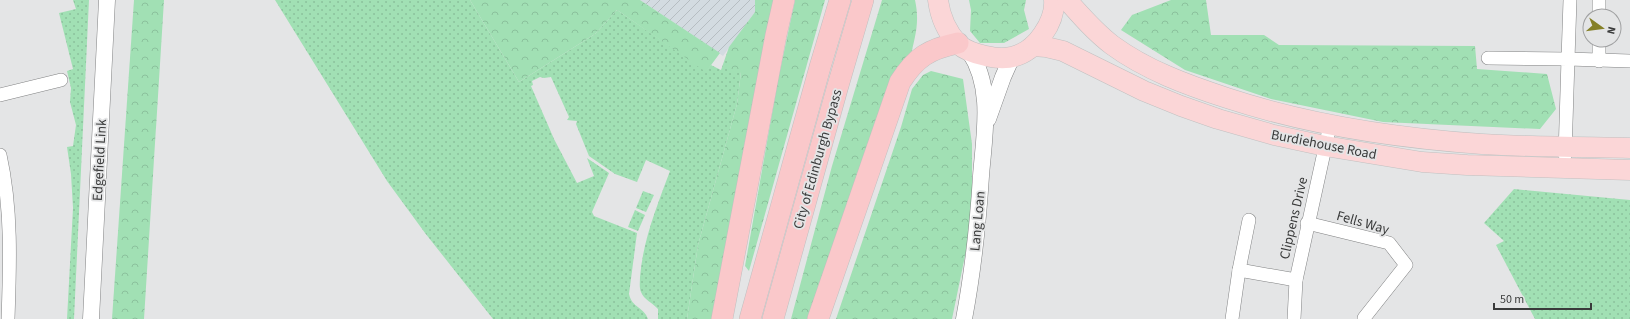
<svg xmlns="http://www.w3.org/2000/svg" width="1630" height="319" font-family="'Source Sans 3',sans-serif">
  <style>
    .industrial { fill: url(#industrial-furrows) }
    .grass { fill: url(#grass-dots) }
    .forest { fill: url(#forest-crowns) }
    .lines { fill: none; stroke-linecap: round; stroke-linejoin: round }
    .minor-casing { stroke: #818283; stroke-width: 14 }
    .tertiary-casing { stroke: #818283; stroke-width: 17 }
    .primary-casing { stroke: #c0c0c0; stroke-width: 21 }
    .trunk-casing { stroke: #c0c0c0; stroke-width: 22 }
    .minor { stroke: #fff; stroke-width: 13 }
    .tertiary { stroke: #fff; stroke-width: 16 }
    .primary { stroke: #fbd6d7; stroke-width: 20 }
    .trunk { stroke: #fac8ca; stroke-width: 21 }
    .labels { text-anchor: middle; stroke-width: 3.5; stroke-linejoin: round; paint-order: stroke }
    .street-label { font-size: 14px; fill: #3a3b3b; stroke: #e4e5e6 }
  </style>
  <defs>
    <pattern id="industrial-furrows" width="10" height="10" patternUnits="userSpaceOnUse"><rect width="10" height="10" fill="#d3dbe1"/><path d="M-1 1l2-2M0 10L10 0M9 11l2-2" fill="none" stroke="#b6bdc2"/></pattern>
    <pattern id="grass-dots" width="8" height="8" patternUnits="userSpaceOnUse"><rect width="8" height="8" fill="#a1e0b4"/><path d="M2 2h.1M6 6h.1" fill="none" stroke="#8bc19c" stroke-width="1.8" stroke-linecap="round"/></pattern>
    <pattern id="forest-crowns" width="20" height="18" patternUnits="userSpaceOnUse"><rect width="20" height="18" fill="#a1e0b4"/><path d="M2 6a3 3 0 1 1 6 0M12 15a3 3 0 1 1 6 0" fill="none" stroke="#8bc19c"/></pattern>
  </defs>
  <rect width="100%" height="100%" fill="#e4e5e6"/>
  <polygon class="industrial" points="640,0 755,0 755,12 723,56"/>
  <g class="grass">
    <polygon points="73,0 89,0 74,319 67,319 73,208 71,174 67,147 73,146 76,125 70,102 71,88 67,71 73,69 59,13 76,9"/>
    <path d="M275,0H470L519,82L595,34L617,10L706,71L711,65L721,70L729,47V71L741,72L737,104L698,245L687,319H658V309C653,303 644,300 641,292C639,287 640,282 640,277C643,240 657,206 670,171L646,160L637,182L615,174L589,156L576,124L577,121L567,120L569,117L551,77L544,78L540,77L532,81L533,85L531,86L554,139L577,183L594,176L587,158L609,173L592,212L594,216L637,233L629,294C632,308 644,307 648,319H493L425,233L387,181Z"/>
    <polygon points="1514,189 1630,200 1630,319 1535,319 1496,245 1504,241 1484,223"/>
    <polygon points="643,191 654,195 646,212 636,208"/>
    <polygon points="635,210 645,215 638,231 628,227"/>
  </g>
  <g class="forest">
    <polygon points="134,0 164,0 144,319 112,319"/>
    <polygon points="470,0 640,0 720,53 706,72 617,10 595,34 519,82"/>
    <polygon points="755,0 778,0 713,319 687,319 698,245 737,104 741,72 729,72 729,47 755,12"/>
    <polygon points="795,0 825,0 749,271 745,266 778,80"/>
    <path d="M882,0H915C920,23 915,36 910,59L812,319H791L832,166Z"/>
    <polygon points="969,0 1026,0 1024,10 1029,29 1004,43 980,43 970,31 971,10"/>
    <polygon points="1171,0 1206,0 1211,35 1264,35 1279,45 1475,46 1477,69 1547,74 1556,109 1540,129 1383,122 1271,99 1185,70 1121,30 1132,15"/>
    <polygon points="931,71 963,79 972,144 972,222 952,319 836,319 901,127 912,89 923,75"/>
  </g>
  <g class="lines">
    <g class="minor-casing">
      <g id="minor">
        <polyline points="1570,0 1568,59 1630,61"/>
        <polyline points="1599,0 1599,16"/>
        <polyline points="1599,40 1599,61"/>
        <polyline points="1488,58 1568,59 1565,155"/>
        <polyline points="0,95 61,80"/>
        <path d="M0,155C12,209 10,264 8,319"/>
        <polyline points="1307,223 1389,243 1406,265 1364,318"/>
        <polyline points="1239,270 1296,280"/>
        <polyline points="1232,319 1239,270 1249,220"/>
        <polyline points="1294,319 1296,280 1330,125"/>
      </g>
    </g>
    <g class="tertiary-casing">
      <g id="tertiary">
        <polyline points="988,119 1003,77 1011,59"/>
        <polyline points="91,319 107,0"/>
        <path d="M964,319C973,271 978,224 981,176C984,135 994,88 969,51"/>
      </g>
    </g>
    <g class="primary-casing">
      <g id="primary">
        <path d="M938,0C940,16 947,32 958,44C966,51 976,54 986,56C1010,62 1029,55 1043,34C1050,24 1055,13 1054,0"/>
        <path d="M1067,0C1081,16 1095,32 1112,45C1146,70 1187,85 1227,98C1309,125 1396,138 1482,144C1531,147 1581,147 1630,148"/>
        <polyline points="1033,46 1046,47 1063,51 1144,91 1181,106 1218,119 1274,135 1325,146 1422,162 1467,165 1630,170"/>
      </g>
    </g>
    <g class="trunk-casing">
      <g id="trunk">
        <polyline points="722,319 776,35 784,0"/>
        <polyline points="750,319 820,67 840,0"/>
        <polyline points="773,319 837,89 863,0"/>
        <path d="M818,319L900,82C916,57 929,49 958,43"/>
      </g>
    </g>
    <use href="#minor" class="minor"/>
    <use href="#tertiary" class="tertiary"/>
    <use href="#primary" class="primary"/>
    <use href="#trunk" class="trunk"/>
  </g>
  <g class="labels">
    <g class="street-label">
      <text transform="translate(1324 144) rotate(11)" y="5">Burdiehouse Road</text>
      <text transform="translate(817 159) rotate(-74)" y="5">City of Edinburgh Bypass</text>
      <text transform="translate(99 160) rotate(-87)" y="5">Edgefield Link</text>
      <text transform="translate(1293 218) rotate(-77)" y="5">Clippens Drive</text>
      <text transform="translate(977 221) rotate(-85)" y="5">Lang Loan</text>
      <text transform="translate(1363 222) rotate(16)" y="5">Fells Way</text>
    </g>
  </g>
  <g transform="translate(1602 28) rotate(104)"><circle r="19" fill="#e4e5e6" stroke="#a0a1a2"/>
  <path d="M0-3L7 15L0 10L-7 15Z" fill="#858027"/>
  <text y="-6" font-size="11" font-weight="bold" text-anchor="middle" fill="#3a3b3b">N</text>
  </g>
  <path d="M1494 303v6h97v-6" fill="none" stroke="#3a3b3b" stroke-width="2"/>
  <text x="1500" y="303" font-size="12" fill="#3a3b3b" stroke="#e4e5e6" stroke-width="3" paint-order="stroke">50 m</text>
</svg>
